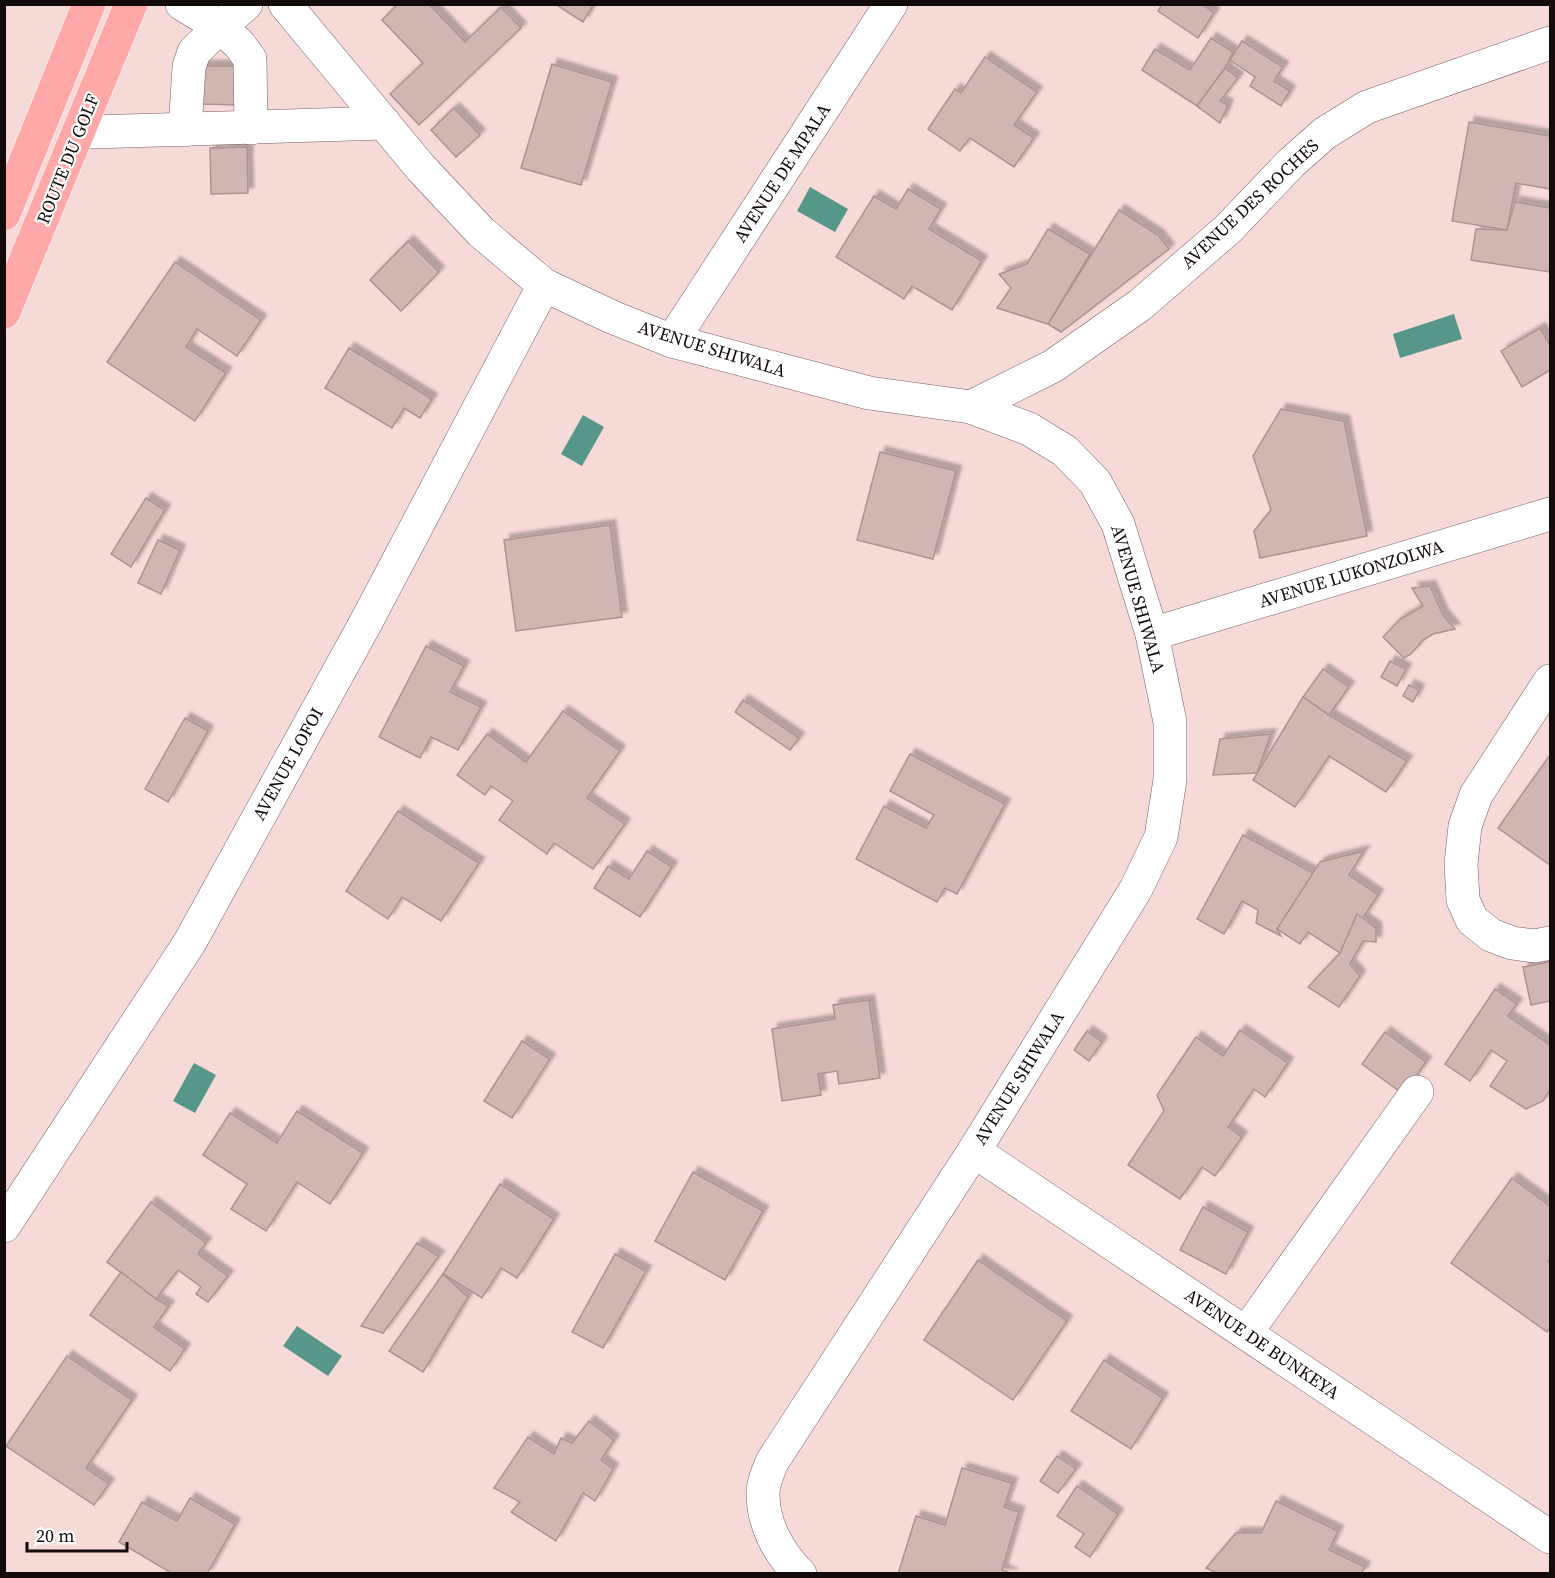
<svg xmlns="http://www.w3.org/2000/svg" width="1555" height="1578" font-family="'Source Serif 4',serif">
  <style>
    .water { fill: #579789 }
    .building { fill: #d0b6b3; stroke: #ac9290; stroke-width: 1.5; filter: url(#shadow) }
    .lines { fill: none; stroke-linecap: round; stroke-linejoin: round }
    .minor-casing { stroke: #78605e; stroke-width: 34 }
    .major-casing { stroke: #fff; stroke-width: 34 }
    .minor { stroke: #fff; stroke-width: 33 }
    .major { stroke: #fea9a7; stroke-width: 33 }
    .labels { text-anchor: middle; stroke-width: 4.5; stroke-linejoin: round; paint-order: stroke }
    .street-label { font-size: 18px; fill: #130a0a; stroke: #fff }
  </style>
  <defs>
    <filter id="shadow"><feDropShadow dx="5.5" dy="-5.5" stdDeviation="1.5" flood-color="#0004"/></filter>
  </defs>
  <rect width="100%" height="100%" fill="#f6dad8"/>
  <g class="water">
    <polygon points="810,187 848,209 835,232 797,211"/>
    <polygon points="1454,314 1462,339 1400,358 1393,334"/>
    <polygon points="583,415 604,427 582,466 561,454"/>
    <polygon points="194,1063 216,1075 195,1113 173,1101"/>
    <polygon points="297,1326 342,1356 328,1376 283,1346"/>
  </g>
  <g class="building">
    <polygon points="398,4 429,4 465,42 501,7 521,28 419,125 390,94 423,63 382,20"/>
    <polygon points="555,4 594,4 583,22"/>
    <polygon points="1162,4 1202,4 1214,13 1198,38 1158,11"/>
    <polygon points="1211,38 1233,52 1225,68 1197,106 1142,70 1155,49 1190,70"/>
    <polygon points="1242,41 1283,67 1274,81 1290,91 1281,106 1250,86 1255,77 1230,60"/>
    <polygon points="985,57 1037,92 1014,125 1034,138 1014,167 970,138 960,151 928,129 955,89 961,93"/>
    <polygon points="552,64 612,82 581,185 521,168"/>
    <polygon points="201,66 239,66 239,105 201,104"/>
    <polygon points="1225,68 1238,78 1220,101 1228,105 1220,123 1197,106"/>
    <polygon points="454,108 480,135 456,157 431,130"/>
    <polygon points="1469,122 1550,136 1550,189 1516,183 1507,230 1452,221"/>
    <polygon points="247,147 248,193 211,194 210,148"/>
    <polygon points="908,189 941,209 929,229 982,261 952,310 912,286 904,299 836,257 874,196 896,209"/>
    <polygon points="1515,202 1550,208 1550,272 1471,260 1476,229 1507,230"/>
    <polygon points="1119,210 1158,235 1169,249 1061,332 1048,324"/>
    <polygon points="1048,229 1090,254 1048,324 997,308 1011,288 999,274 1027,264"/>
    <polygon points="408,241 439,272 401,311 370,280"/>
    <polygon points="175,262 261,320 237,356 197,329 186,347 226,373 195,421 107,362"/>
    <polygon points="1540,328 1550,345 1550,370 1522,387 1501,351"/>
    <polygon points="349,348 432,399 420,418 404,408 392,428 325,388"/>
    <polygon points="1281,409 1344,421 1367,536 1260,558 1254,531 1271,510 1253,456"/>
    <polygon points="880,452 956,471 933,559 857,540"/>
    <polygon points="146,498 165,510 131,567 111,554"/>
    <polygon points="610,525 622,617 516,631 504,540"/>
    <polygon points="158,540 180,550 161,594 138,583"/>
    <polygon points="1430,586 1443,615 1455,629 1433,634 1423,640 1411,654 1404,658 1383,637 1399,620 1423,606 1412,588"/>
    <polygon points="426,646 464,666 450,692 481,707 458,750 431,737 420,758 379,737"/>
    <polygon points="1390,661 1406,669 1397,686 1381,677"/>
    <polygon points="1323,669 1349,687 1329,715 1303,697"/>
    <polygon points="1409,685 1419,690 1413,702 1403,696"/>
    <polygon points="1303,697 1329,715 1407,761 1386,792 1329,756 1295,807 1253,780"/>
    <polygon points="743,700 799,738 790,750 735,712"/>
    <polygon points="563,711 620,751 587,798 625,824 593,869 554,843 547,854 499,820 513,801 491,786 485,795 457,775 487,734 526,762"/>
    <polygon points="185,718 208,731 168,802 145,789"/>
    <polygon points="1271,734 1257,773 1213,775 1220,739"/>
    <polygon points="910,754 1005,804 957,894 945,888 937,902 856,859 884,806 926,828 934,815 890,791"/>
    <polygon points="1550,755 1550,865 1498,828"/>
    <polygon points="398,811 479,863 441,921 402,897 388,919 346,891"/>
    <polygon points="1243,835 1315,874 1277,929 1281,936 1256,923 1258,910 1242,901 1224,934 1197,919"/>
    <polygon points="647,851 672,867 640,917 594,888 608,866 629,879"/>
    <polygon points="1364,851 1349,875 1378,895 1340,953 1308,932 1300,944 1277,929 1320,862"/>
    <polygon points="1357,914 1376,928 1376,942 1363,941 1350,964 1360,976 1339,1007 1308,987 1340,953"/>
    <polygon points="1550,962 1550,1001 1531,1005 1523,967"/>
    <polygon points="1495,989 1517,1004 1508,1016 1550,1045 1550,1090 1543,1101 1526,1109 1490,1086 1507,1061 1491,1050 1470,1081 1445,1064"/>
    <polygon points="869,1000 880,1078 839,1084 837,1071 818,1074 821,1095 782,1101 772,1029 835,1019 833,1005"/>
    <polygon points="1240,1030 1288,1063 1265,1097 1254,1089 1228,1127 1242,1137 1215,1176 1202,1167 1180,1199 1128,1165 1164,1111 1157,1095 1196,1037 1223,1056"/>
    <polygon points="1087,1031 1102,1042 1089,1061 1074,1050"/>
    <polygon points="1385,1032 1426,1062 1403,1094 1362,1064"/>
    <polygon points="522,1041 550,1059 512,1118 484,1101"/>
    <polygon points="297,1111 363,1153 330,1204 297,1182 266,1231 231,1209 247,1184 203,1155 230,1113 277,1143"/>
    <polygon points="693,1172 763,1211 725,1280 655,1241"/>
    <polygon points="1512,1178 1550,1206 1550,1258 1548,1261 1550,1263 1550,1327 1547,1332 1451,1263"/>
    <polygon points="500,1184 554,1219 517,1278 501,1268 482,1298 443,1274"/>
    <polygon points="151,1202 206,1243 198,1254 228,1276 208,1302 196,1294 201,1287 178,1270 156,1299 107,1262"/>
    <polygon points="1203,1207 1248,1232 1226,1274 1180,1250"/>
    <polygon points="417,1243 439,1256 383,1333 361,1326"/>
    <polygon points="615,1254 646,1271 603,1348 572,1332"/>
    <polygon points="978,1260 1067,1321 1013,1400 924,1340"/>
    <polygon points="121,1272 156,1299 169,1306 154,1327 185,1349 170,1371 90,1315"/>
    <polygon points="443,1274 468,1297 423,1372 389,1351"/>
    <polygon points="67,1356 132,1400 86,1468 109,1484 94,1505 6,1446"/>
    <polygon points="1104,1360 1163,1398 1131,1449 1071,1411"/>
    <polygon points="589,1421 614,1440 601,1460 613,1469 595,1501 583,1493 556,1541 511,1512 520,1502 494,1488 528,1437 554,1454 561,1438 572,1443"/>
    <polygon points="1057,1456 1076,1469 1058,1493 1040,1481"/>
    <polygon points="962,1468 1012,1483 1004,1507 1019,1512 1002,1570 1013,1574 898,1574 916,1516 945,1525"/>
    <polygon points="1077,1486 1118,1514 1090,1557 1075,1547 1084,1534 1057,1516"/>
    <polygon points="190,1498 235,1524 207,1574 173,1574 119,1542 142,1502 177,1521"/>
    <polygon points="1276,1501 1338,1531 1329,1550 1365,1567 1361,1574 1219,1574 1206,1568 1236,1533 1261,1533"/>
  </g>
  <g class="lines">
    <g class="minor-casing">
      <g id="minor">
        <polyline points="182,4 220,27 239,44 250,59 251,128"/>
        <path d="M285,4L421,168L481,232L544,285L612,317L672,341L869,393L971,407L1029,429L1065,451L1095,482L1118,524L1152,634L1170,722V780L1161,837L1136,889L974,1151L772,1462C768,1472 763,1483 763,1494C763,1524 779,1554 800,1574"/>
        <polyline points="81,127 93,132 384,123"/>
        <polyline points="185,130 189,67 194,52 220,27 246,4"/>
        <polyline points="672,341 891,4"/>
        <polyline points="971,407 1053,366 1140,305 1228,229 1291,163 1325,133 1367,107 1550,43"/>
        <polyline points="1152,634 1550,514"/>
        <polyline points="1550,681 1476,795 1465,826 1461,864 1463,900 1472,920 1491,935 1512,943 1535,946 1550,943"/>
        <polyline points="974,1151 1550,1537"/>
        <polyline points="4,1226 190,942 365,624 544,285"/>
        <polyline points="1246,1333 1417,1092"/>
      </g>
    </g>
    <g class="major-casing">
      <g id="major">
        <polyline points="4,214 89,4"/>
        <polyline points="4,312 131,4"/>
      </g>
    </g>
    <use href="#minor" class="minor"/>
    <use href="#major" class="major"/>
  </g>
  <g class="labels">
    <g class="street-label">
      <text transform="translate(68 159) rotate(-68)" y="6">ROUTE DU GOLF</text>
      <text transform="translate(782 173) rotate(-57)" y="6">AVENUE DE MPALA</text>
      <text transform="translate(1250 204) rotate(-43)" y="6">AVENUE DES ROCHES</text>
      <text transform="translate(712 349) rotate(17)" y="6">AVENUE SHIWALA</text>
      <text transform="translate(1351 574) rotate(-17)" y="6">AVENUE LUKONZOLWA</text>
      <text transform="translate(1138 599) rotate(74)" y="6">AVENUE SHIWALA</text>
      <text transform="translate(288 764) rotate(-61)" y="6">AVENUE LOFOI</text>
      <text transform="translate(1019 1078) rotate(-58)" y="6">AVENUE SHIWALA</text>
      <text transform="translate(1262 1344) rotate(34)" y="6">AVENUE DE BUNKEYA</text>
    </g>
  </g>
  <rect width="1555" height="1578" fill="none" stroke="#130a0a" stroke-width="12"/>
  <path d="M27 1542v9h100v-9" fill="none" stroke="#130a0a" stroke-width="3"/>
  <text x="36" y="1542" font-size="18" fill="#130a0a" stroke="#ffffff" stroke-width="4.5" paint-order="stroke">20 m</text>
</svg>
